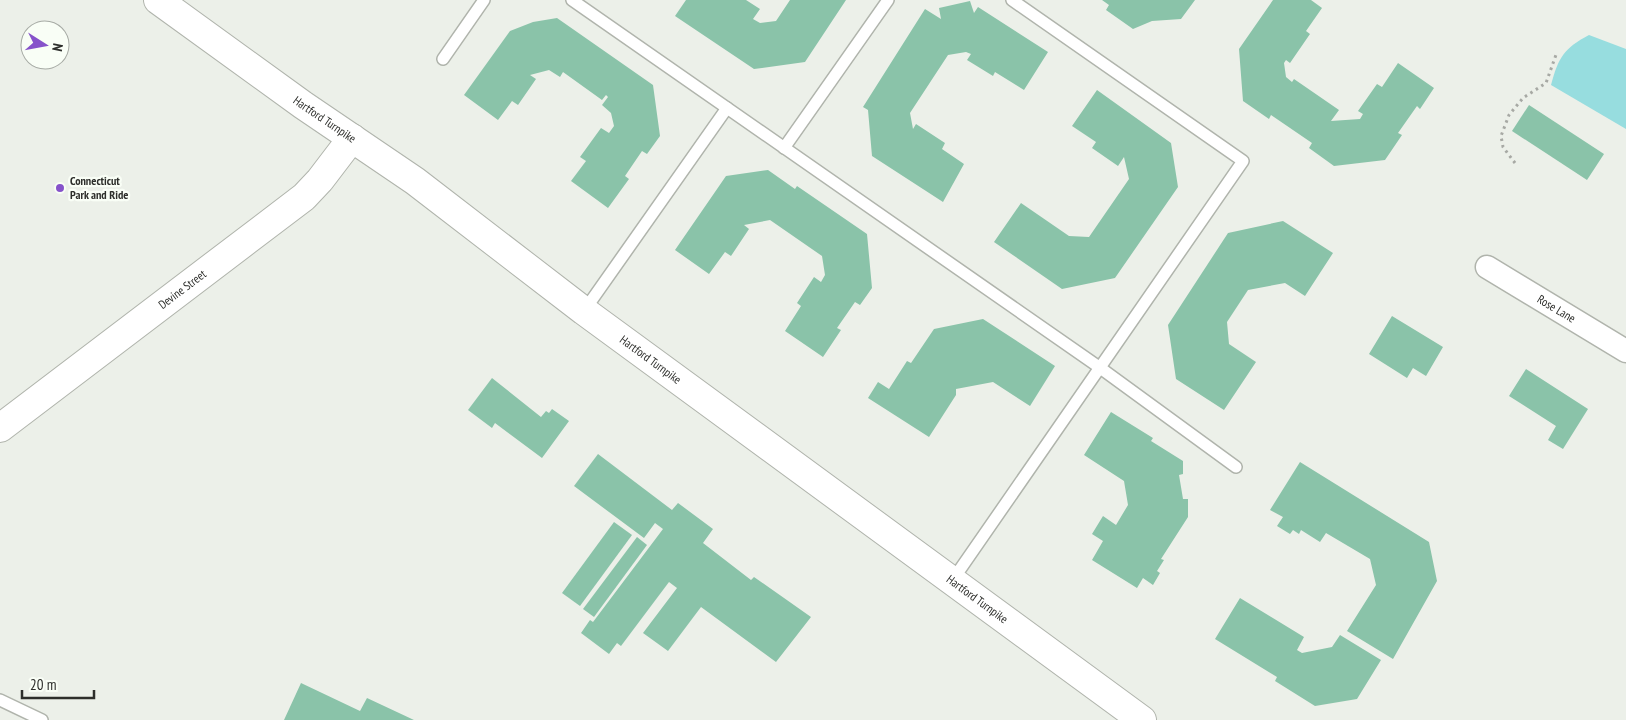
<svg xmlns="http://www.w3.org/2000/svg" width="1626" height="720" font-family="'PT Sans Narrow',sans-serif">
  <style>
    .water { fill: #97dddf }
    .building { fill: #8ac3a9 }
    .lines { fill: none; stroke-linecap: round; stroke-linejoin: round }
    .lane-casing { stroke: #b0b4ac; stroke-width: 14 }
    .street-casing { stroke: #b0b4ac; stroke-width: 25 }
    .secondary-casing { stroke: #b0b4ac; stroke-width: 30 }
    .path { stroke: #a7a9a4; stroke-width: 3; stroke-dasharray: 2.5 4; stroke-linecap: butt }
    .lane { stroke: #fff; stroke-width: 11 }
    .street { stroke: #fff; stroke-width: 22 }
    .secondary { stroke: #fff; stroke-width: 28 }
    .poi-dot { fill: #8652ca; stroke: #f9fef6; stroke-width: 2 }
    .labels { text-anchor: middle; stroke-width: 4.5; stroke-linejoin: round; paint-order: stroke }
    .street-label { font-size: 12px; fill: #2d2e2b; stroke: #f9fef6 }
    .poi-label { font-size: 12px; font-weight: bold; fill: #2d2e2b; stroke: #f9fef6; text-anchor: start }
  </style>
  <rect width="100%" height="100%" fill="#ecf0e9"/>
  <path class="water" d="M1589,35L1626,49V129L1551,85C1558,58 1564,48 1589,35Z"/>
  <g class="building">
    <polygon points="686,0 746,0 760,9 753,19 760,23 776,21 790,0 846,0 805,62 754,69 675,16"/>
    <polygon points="1102,0 1195,0 1181,19 1152,21 1133,29 1106,10 1109,5"/>
    <polygon points="1273,0 1311,0 1322,8 1306,31 1310,34 1290,63 1286,60 1284,63 1286,77 1292,82 1294,79 1339,110 1331,121 1360,119 1363,114 1358,111 1377,84 1382,87 1398,63 1434,88 1420,109 1417,106 1398,133 1402,135 1385,160 1334,166 1309,148 1312,143 1271,115 1269,119 1243,101 1239,49"/>
    <polygon points="970,1 974,13 978,7 1048,52 1024,90 995,72 993,76 967,60 971,54 966,52 948,55 910,113 913,129 916,124 945,143 942,149 964,164 943,202 872,156 868,110 863,107 925,9 941,19 939,8"/>
    <polygon points="557,18 653,85 660,136 647,154 642,151 625,176 629,179 608,208 571,181 586,161 580,157 601,128 609,133 614,126 611,113 602,105 608,97 606,95 602,100 563,72 560,77 549,70 530,75 536,79 518,105 512,101 498,120 464,95 510,31 533,22"/>
    <polygon points="1097,90 1171,143 1178,187 1115,278 1062,289 994,242 1021,203 1069,236 1089,237 1129,179 1124,157 1118,166 1092,148 1096,142 1072,126"/>
    <polygon points="1529,105 1604,154 1587,180 1512,131"/>
    <polygon points="768,170 795,189 797,186 867,234 872,288 860,305 855,302 837,328 841,330 823,357 785,331 801,306 797,303 814,277 821,282 825,275 822,256 770,220 744,225 749,229 731,256 725,252 709,274 675,250 726,176"/>
    <polygon points="1283,221 1333,253 1305,296 1285,283 1248,290 1227,322 1229,344 1256,362 1224,410 1176,379 1168,325 1228,233"/>
    <polygon points="1392,316 1443,347 1426,376 1413,368 1407,378 1369,354"/>
    <polygon points="983,319 1055,366 1030,406 993,382 956,389 956,395 929,437 868,398 878,382 889,389 907,361 911,363 934,329"/>
    <polygon points="1526,369 1588,409 1563,449 1548,440 1556,426 1509,396"/>
    <polygon points="492,378 541,417 546,411 549,413 552,409 569,421 542,458 495,423 492,428 468,410"/>
    <polygon points="1111,412 1153,438 1151,441 1183,461 1183,474 1179,475 1183,499 1188,499 1188,517 1161,559 1164,560 1157,571 1160,573 1153,585 1143,578 1137,588 1092,560 1103,541 1092,534 1103,516 1116,525 1128,505 1124,481 1084,455"/>
    <polygon points="598,454 672,510 678,503 713,529 703,543 751,580 754,577 811,617 776,662 701,607 668,651 643,633 677,588 669,582 621,646 617,643 609,654 581,633 590,620 593,622 663,529 655,523 644,538 574,486"/>
    <polygon points="1300,462 1429,542 1437,581 1393,659 1347,631 1376,585 1370,559 1326,533 1320,542 1301,530 1299,534 1293,530 1290,534 1277,526 1283,517 1270,510"/>
    <polygon points="614,522 632,535 580,606 562,593"/>
    <polygon points="637,537 647,545 594,617 583,609"/>
    <polygon points="1240,598 1304,637 1297,650 1302,653 1332,647 1340,635 1381,660 1357,699 1315,706 1275,681 1277,677 1215,639"/>
    <polygon points="301,683 360,711 367,698 414,720 284,720"/>
  </g>
  <g class="lines">
    <g class="lane-casing">
      <g id="lane">
        <polyline points="572,0 1099,367 1236,467"/>
        <polyline points="443,59 484,0"/>
        <polyline points="784,148 888,0"/>
        <polyline points="584,311 727,108"/>
        <polyline points="952,581 1243,161 1012,0"/>
        <polyline points="0,700 42,720"/>
      </g>
    </g>
    <g class="street-casing">
      <g id="street">
        <path id="s1" d="M1487,267L1626,351"/>
      </g>
    </g>
    <g class="secondary-casing">
      <g id="secondary">
        <path id="s2" d="M158,0L303,105L415,181L584,311L1142,720"/>
        <path id="s3" d="M0,428L304,197L320,180L352,138"/>
      </g>
    </g>
    <polyline class="path" points="1515,163 1503,147 1501,136 1509,115 1523,98 1546,83 1557,52"/>
    <use href="#lane" class="lane"/>
    <use href="#street" class="street"/>
    <use href="#secondary" class="secondary"/>
  </g>
  <circle class="poi-dot" cx="60" cy="188" r="5"/>
  <g class="labels">
    <g class="street-label">
      <text dy="4" stroke="none"><textPath href="#s2" startOffset="205">Hartford Turnpike</textPath></text>
      <text dy="4" stroke="none"><textPath href="#s3" startOffset="229">Devine Street</textPath></text>
      <text dy="4" stroke="none"><textPath href="#s1" startOffset="81">Rose Lane</textPath></text>
      <text dy="4" stroke="none"><textPath href="#s2" startOffset="610">Hartford Turnpike</textPath></text>
      <text dy="4" stroke="none"><textPath href="#s2" startOffset="1015">Hartford Turnpike</textPath></text>
    </g>
    <g class="poi-label">
      <text x="70" y="185">Connecticut<tspan x="70" dy="14">Park and Ride</tspan></text>
    </g>
  </g>
  <g transform="translate(45 45) rotate(101)"><circle r="24" fill="#f9fef6" stroke="#a7aba5"/>
  <path d="M0-4L9 19L0 12L-9 19Z" fill="#8652ca"/>
  <text y="-8" font-size="14" font-weight="bold" text-anchor="middle" fill="#2d2e2b">N</text>
  </g>
  <path d="M22 690v8h72v-8" fill="none" stroke="#2d2e2b" stroke-width="2.5"/>
  <text x="30" y="690" font-size="15" fill="#2d2e2b" stroke="#f9fef6" stroke-width="4" paint-order="stroke">20 m</text>
</svg>
